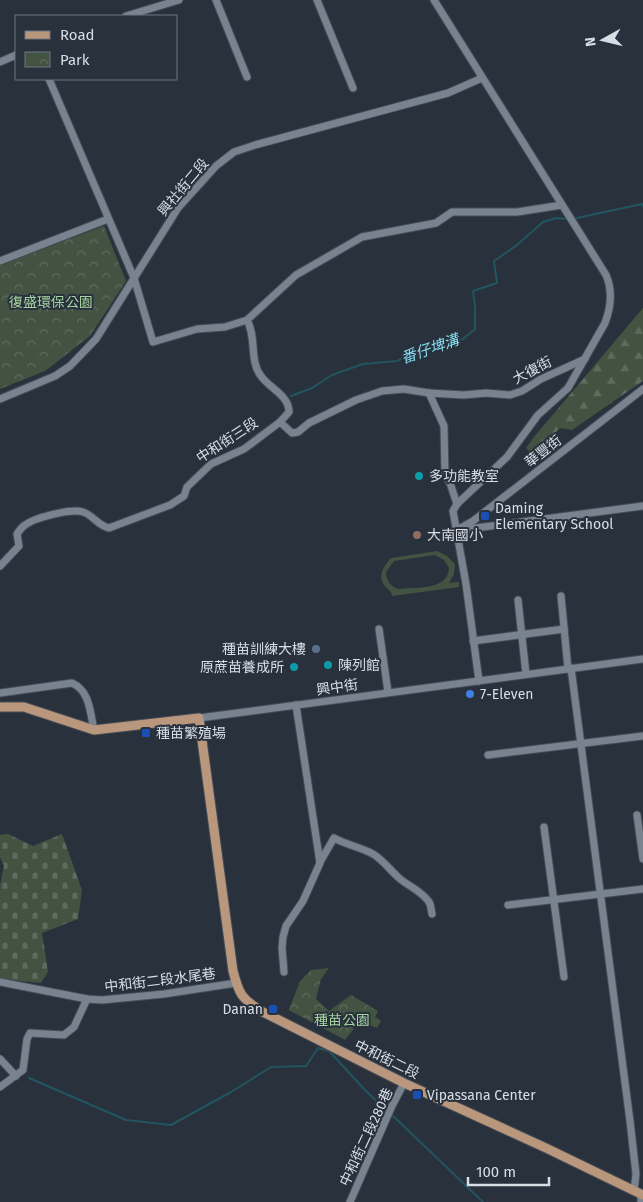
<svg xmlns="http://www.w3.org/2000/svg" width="643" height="1202" font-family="'Fira Sans','Noto Sans TC',sans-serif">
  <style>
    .forest { fill: url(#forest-firs) }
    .cemetery { fill: url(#cemetery-stones) }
    .park { fill: url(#park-crowns) }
    .pitch { fill: #435342; fill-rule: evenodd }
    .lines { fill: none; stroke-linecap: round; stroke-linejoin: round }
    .stream { stroke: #215560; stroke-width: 2 }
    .minor-casing { stroke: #464c55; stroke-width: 9 }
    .major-casing { stroke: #464c55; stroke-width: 11 }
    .minor { stroke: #798390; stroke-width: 7 }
    .major { stroke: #b8977d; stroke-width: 9 }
    .culture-dot { fill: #0f9aa8; stroke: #29313d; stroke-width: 2 }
    .transit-dot { fill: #1a4fb4; stroke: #29313d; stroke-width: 2 }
    .education-dot { fill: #8d6e63; stroke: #29313d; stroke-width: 2 }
    .service-dot { fill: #5c6f8a; stroke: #29313d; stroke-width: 2 }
    .shop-dot { fill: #3f7fe0; stroke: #29313d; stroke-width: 2 }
    .labels { text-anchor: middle; stroke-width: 4; stroke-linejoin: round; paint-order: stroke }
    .street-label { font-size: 14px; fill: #d9dee5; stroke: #29313d }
    .park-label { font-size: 14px; fill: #a4d39f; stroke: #29313d }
    .poi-label { font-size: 14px; fill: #d9dee5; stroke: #29313d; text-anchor: start }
    .water-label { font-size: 15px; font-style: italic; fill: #87ddf0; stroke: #29313d }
  </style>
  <defs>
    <pattern id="forest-firs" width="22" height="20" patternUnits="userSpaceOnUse" patternTransform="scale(1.25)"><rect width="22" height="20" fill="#435342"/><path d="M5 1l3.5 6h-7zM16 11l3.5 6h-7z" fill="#5e6b5d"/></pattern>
    <pattern id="cemetery-stones" width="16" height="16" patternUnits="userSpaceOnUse" patternTransform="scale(1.25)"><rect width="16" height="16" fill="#435342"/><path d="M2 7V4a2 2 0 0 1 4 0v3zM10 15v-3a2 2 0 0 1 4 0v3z" fill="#5e6b5d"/></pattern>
    <pattern id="park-crowns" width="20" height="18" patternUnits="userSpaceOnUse" patternTransform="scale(1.25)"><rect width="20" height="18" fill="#435342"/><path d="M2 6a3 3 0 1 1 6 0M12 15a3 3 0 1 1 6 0" fill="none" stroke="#5e6b5d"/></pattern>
  </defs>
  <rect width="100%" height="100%" fill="#29313d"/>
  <path class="forest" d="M643,308V381L572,430L560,428C551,438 539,443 532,454L526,448L534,437Z"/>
  <polygon class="cemetery" points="8,834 33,846 62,834 82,890 78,919 42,933 48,972 41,983 0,979 0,885 4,866 0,857 0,835"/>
  <g class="park">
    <polygon points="104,226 126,281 90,336 45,371 0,389 0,265"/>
    <polygon points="329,968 321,979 316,999 329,1011 351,995 378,1011 375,1017 381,1021 377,1028 367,1024 356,1026 345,1040 289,1010 300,981 311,970"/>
  </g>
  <path class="pitch" d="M437,551L447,556L455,564L454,574L449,583L459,582V587L392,596C391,590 388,590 385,586C377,576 384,566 391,558ZM435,555L444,560L449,568C448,591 415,587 398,589C390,586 386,580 386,572L394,561Z"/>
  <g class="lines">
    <g class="stream">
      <polyline points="572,219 642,204 643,206"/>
      <polyline points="291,396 312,388 332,375 363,364 397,361 416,351 463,339 475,329 475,307 473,291 497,283 494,261 517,245 543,222 556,218 568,219"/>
      <polyline points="29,1078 126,1120 171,1125 231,1092 271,1067 306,1066 318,1048 329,1051 365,1090 387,1111"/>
      <polyline points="391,1114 483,1202"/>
    </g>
    <g class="minor-casing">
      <g id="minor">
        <polyline points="216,0 247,77"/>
        <polyline points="317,0 353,88"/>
        <path d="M434,0L606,275C613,291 611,307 605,323L568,388L538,415L507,457L457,504L453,511L466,584L479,681"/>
        <polyline points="126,16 179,0"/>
        <polyline points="0,62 16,55"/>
        <polyline points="49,79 134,278 153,342 197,329 225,327 247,320 296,275 362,237 436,223 452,212 517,212 562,205"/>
        <polyline points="0,261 108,219"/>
        <polyline points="429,393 444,426 445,475 450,483 457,504"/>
        <polyline points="0,399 55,376 70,366 96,339 178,208 216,166 234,152 255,145 448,93 482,78"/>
        <polyline points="280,422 292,433 298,432 309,423 356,400 382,391 404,389 429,393 464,395 486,393 510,395 522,391 541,379 585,359"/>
        <polyline points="457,530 473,521 643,389"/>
        <polyline points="460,530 643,506"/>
        <path d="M0,566L19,546L17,534C19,531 22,527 25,525C34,518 71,508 83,512C93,515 98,526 109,528L170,505L184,496L187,487L211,464L244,449L280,422L289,412C289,395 270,389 261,376C249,361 257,338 247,320"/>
        <polyline points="561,596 568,669"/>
        <polyline points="518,600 526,674"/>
        <polyline points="379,629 388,692"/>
        <polyline points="473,641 564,629"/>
        <polyline points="571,668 630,1121 636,1174 634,1191"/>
        <path d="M0,693L72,683C90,691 90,712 94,730"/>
        <polyline points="199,718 643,659"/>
        <polyline points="488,755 643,736"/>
        <polyline points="637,815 643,859"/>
        <polyline points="544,827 564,977"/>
        <path d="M320,862L334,838C347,845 360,847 373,854C383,860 390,870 399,878C408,886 422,891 429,902C431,905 431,910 432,914"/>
        <polyline points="508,905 643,889"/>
        <polyline points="284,972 282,948 283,937 286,926 303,901 320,863 296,705"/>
        <polyline points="0,982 87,999 102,1000 164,994 236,983"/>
        <polyline points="0,1059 16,1076"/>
        <polyline points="0,1087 23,1070 27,1039 30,1033 64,1035 74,1027 87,999"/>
        <polyline points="350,1202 391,1108 404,1083"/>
        <polyline points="641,1202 641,1194"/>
      </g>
    </g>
    <g class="major-casing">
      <path id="major" d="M0,707H24L94,730L199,718L233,971C239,994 241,998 261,1011L404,1083L546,1148L643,1195"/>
    </g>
    <use href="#minor" class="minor"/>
    <use href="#major" class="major"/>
  </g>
  <g class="culture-dot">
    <circle cx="419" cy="476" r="5"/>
    <circle cx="328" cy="665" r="5"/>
    <circle cx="294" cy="667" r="5"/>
  </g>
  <g class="transit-dot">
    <rect x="480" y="511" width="10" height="10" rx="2.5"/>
    <rect x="141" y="728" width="10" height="10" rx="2.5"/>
    <rect x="268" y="1004" width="10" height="10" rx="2.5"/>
    <rect x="412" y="1090" width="10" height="10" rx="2.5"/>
  </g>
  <circle class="education-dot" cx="417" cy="535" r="5"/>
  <circle class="service-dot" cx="316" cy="649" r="5"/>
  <circle class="shop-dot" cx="470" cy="694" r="5"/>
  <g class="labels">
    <g class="street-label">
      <text transform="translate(183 187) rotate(-50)" y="5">興社街二段</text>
      <text transform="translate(532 370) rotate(-28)" y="5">大復街</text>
      <text transform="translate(227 440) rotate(-33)" y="5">中和街三段</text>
      <text transform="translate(543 451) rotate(-38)" y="5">華豐街</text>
      <text transform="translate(337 687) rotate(-8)" y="5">興中街</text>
      <text transform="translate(160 980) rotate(-7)" y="5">中和街二段水尾巷</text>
      <text transform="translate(387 1059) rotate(26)" y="5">中和街二段</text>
      <text transform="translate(366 1137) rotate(-65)" y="5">中和街二段280巷</text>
    </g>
    <g class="park-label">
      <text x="51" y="307">復盛環保公園</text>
      <text x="342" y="1025">種苗公園</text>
    </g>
    <g class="poi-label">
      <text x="429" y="481">多功能教室</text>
      <text x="495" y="513">Daming<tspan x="495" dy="16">Elementary School</tspan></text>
      <text x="427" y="540">大南國小</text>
      <text x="306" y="654" text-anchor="end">種苗訓練大樓</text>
      <text x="338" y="670">陳列館</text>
      <text x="284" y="672" text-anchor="end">原蔗苗養成所</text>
      <text x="480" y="699">7-Eleven</text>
      <text x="156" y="738">種苗繁殖場</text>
      <text x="263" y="1014" text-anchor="end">Danan</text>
      <text x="427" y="1100">Vipassana Center</text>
    </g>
    <g class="water-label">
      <text transform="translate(430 349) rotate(-19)" y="5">番仔埤溝</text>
    </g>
  </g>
  <rect x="15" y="15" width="162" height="65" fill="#29313d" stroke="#6f7680"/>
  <rect x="25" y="31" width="25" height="8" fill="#b8977d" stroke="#6f7680"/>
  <text x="60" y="40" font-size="15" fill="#d9dee5">Road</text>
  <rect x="25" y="52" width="25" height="15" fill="url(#park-crowns)" stroke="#6f7680"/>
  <text x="60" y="65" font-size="15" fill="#d9dee5">Park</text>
  <g transform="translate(603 40) rotate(262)" stroke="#29313d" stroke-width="4" paint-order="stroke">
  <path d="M0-4L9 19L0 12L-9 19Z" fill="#d9dee5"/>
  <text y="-8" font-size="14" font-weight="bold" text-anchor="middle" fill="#d9dee5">N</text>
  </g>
  <path d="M468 1177v8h81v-8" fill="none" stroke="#d9dee5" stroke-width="2.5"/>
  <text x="476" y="1177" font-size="15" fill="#d9dee5" stroke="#29313d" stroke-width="4" paint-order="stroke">100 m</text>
</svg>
